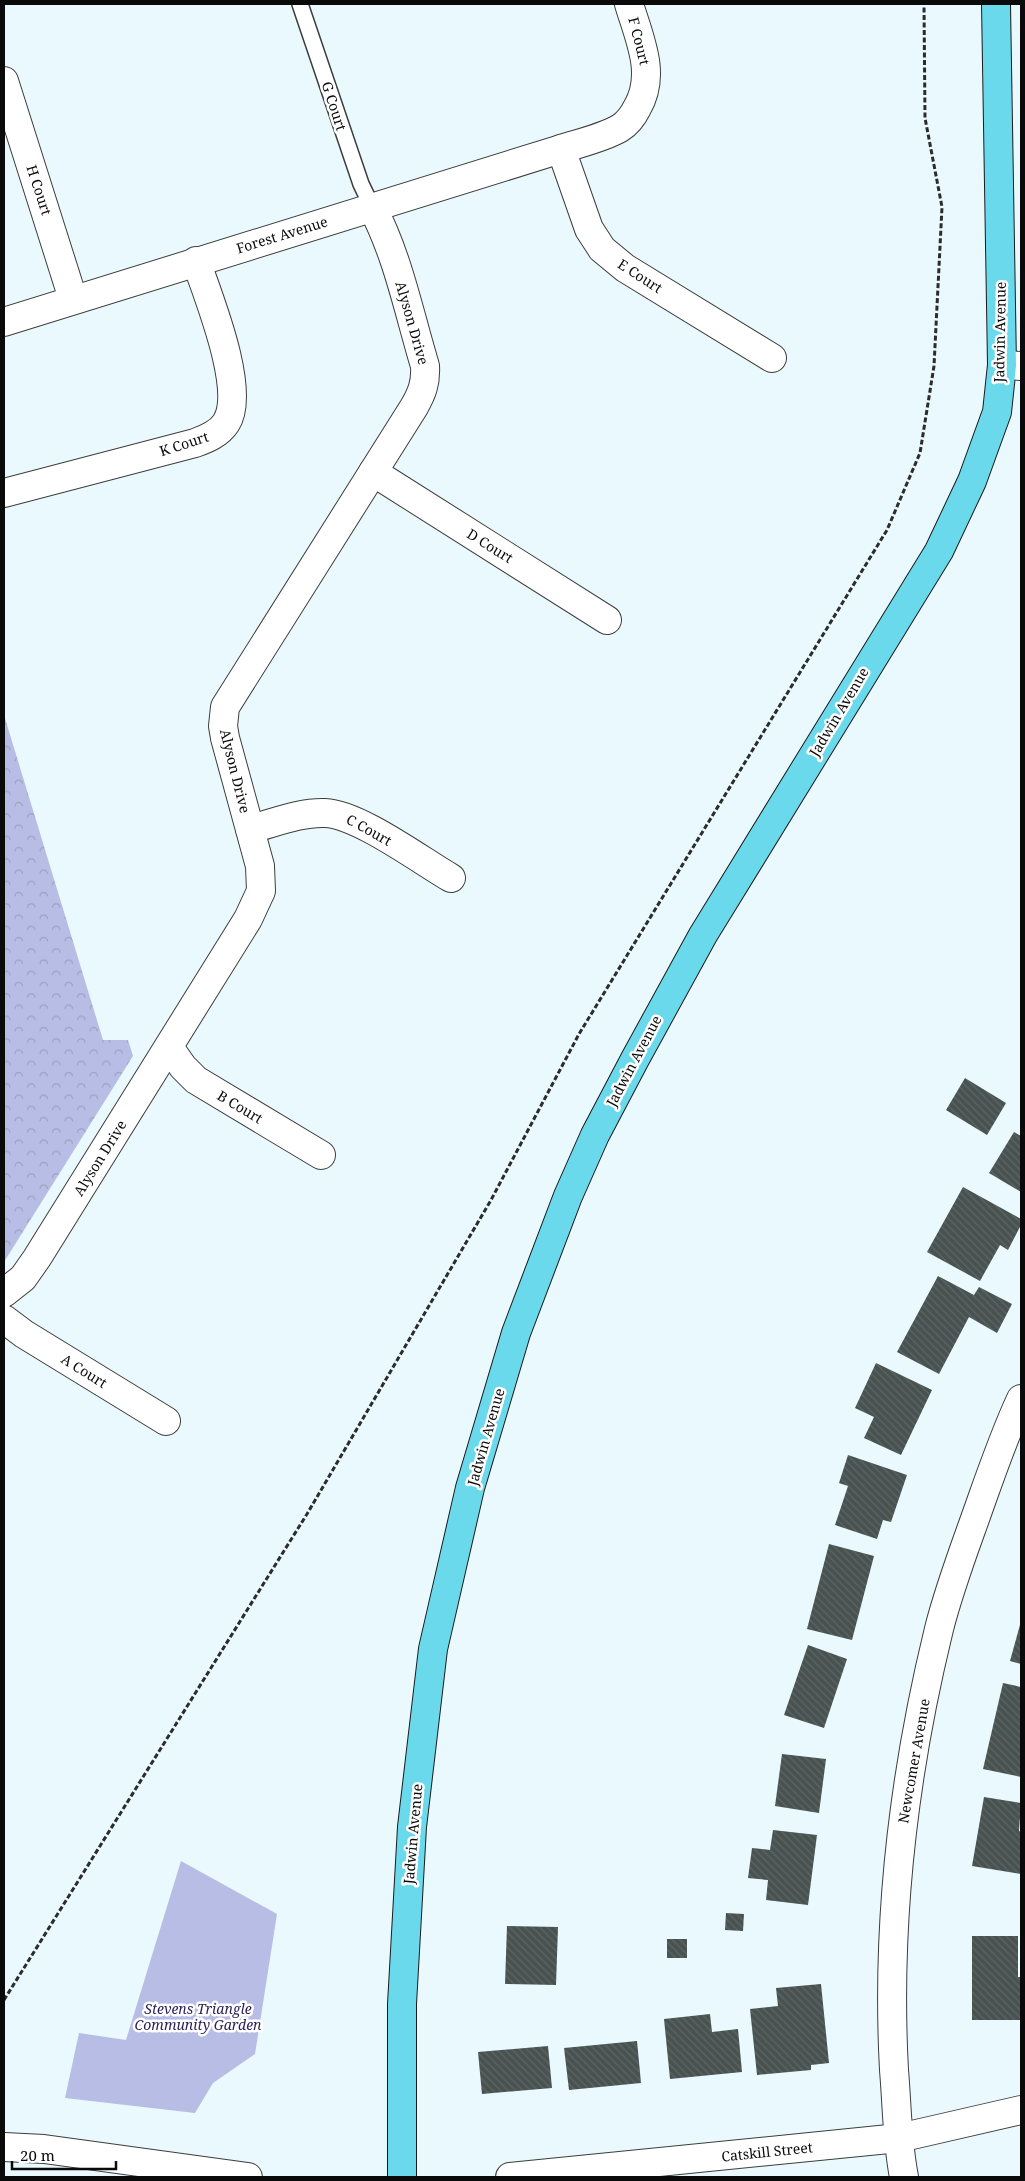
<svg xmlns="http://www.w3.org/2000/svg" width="1025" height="2181" font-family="'Noto Serif',serif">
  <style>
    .park { fill: url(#park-crowns) }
    .garden { fill: #b7bde4 }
    .building { fill: url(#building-back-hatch) }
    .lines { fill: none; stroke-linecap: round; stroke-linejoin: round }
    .service-casing { stroke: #3d3d3d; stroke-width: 18 }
    .minor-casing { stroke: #3d3d3d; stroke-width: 30 }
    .tertiary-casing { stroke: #3d3d3d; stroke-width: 30 }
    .primary-casing { stroke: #1b1b1b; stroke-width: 30 }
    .path { stroke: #2c2c2c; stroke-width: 3; stroke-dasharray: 5 2.5; stroke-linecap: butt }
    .service { stroke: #fff; stroke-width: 15 }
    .minor { stroke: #fff; stroke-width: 28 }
    .tertiary { stroke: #fff; stroke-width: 28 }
    .primary { stroke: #6ad9ec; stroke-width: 28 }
    .labels { text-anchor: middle; stroke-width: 5; stroke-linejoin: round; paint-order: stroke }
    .street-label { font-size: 14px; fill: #0a0a0a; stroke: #fff }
    .park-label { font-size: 14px; font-style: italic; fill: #2c215b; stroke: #fff }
  </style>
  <defs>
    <pattern id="park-crowns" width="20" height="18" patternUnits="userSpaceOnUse" patternTransform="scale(1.25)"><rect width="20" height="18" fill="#b7bde4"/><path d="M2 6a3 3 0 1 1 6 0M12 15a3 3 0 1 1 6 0" fill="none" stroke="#9ca1c2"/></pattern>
    <pattern id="building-back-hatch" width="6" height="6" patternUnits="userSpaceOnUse" patternTransform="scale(1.25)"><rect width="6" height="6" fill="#485250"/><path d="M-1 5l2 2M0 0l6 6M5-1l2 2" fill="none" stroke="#5e6664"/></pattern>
  </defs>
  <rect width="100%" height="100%" fill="#e9f9fd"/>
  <polygon class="park" points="4,715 103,1040 128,1040 133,1056 4,1262"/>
  <polygon class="garden" points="181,1861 277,1914 255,2054 213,2083 195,2113 65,2098 79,2033 126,2040"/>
  <g class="building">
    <polygon points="965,1078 1006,1103 987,1135 946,1110"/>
    <polygon points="1014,1132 1021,1136 1021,1192 989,1173"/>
    <polygon points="963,1187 1021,1219 1021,1225 1008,1250 1000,1245 980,1281 927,1252"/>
    <polygon points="938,1276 974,1295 979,1287 1012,1304 997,1333 969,1317 939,1374 897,1352"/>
    <polygon points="876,1363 932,1390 901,1455 864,1438 874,1417 855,1408"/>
    <polygon points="848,1455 907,1475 891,1522 883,1520 877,1539 835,1525 848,1486 839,1483"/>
    <polygon points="829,1544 874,1556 852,1640 807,1629"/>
    <polygon points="1021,1621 1021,1664 1010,1661"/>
    <polygon points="808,1645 847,1659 824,1728 784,1715"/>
    <polygon points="1003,1683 1021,1687 1021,1777 983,1769"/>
    <polygon points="782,1754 826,1759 819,1813 775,1806"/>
    <polygon points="984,1797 1021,1803 1019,1831 1021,1832 1021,1874 972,1866"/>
    <polygon points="773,1830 817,1835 808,1905 766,1900 768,1880 748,1878 752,1848 770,1850"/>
    <polygon points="726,1913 744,1914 743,1931 725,1930"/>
    <polygon points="507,1926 558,1927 556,1985 505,1984"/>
    <polygon points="972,1936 1018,1936 1018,1977 1021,1977 1021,2020 972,2020"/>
    <rect x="667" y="1939" width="20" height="19"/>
    <polygon points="821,1984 829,2063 811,2065 811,2070 757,2075 750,2009 778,2006 776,1988"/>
    <polygon points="710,2014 712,2032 738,2029 742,2072 670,2079 664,2019"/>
    <polygon points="637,2041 641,2083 569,2090 564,2048"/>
    <polygon points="548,2046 552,2088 482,2094 478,2052"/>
  </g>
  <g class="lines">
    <g class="service-casing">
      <polyline id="service" points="300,4 361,184 372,207"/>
    </g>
    <g class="minor-casing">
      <g id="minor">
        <polyline points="4,81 73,299"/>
        <polyline points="561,149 589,229 602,249 625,268 772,358"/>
        <path d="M4,322L561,149C580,143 603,138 620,128C628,123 633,116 637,108C657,74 639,38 629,4"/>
        <polyline points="1002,365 1021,366"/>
        <polyline points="373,472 607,620"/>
        <path d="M4,493L195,443C206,439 219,434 226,423C247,391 208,296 196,261"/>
        <path d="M250,829C274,823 300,812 325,813C358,814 420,860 451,878"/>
        <polyline points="169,1047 183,1067 196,1080 321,1155"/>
        <path d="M4,1293L23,1278L37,1258L248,919L261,891L260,866L225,738L223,726L225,707L414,407C422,393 426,383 425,366C409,313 398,256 372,207"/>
        <polyline points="4,1319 24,1334 166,1421"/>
        <polyline points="510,2177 899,2138 1021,2110"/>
        <path d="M904,2177C897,2142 897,2105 894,2070C886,1922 904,1772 939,1629C950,1585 967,1542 982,1499C994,1465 1006,1431 1021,1399"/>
      </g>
    </g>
    <g class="tertiary-casing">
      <polyline id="tertiary" points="4,2147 44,2149 248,2177"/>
    </g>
    <g class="primary-casing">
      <polyline id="primary" points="402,2177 402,2004 412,1827 433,1649 470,1488 516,1333 568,1196 595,1135 635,1059 703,935 939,551 972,481 997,412 1002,365 996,4"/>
    </g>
    <polyline class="path" points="4,2000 307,1514 491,1200 579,1034 887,530 920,453 934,366 942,207 925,118 924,4"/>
    <use href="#service" class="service"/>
    <use href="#minor" class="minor"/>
    <use href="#tertiary" class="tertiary"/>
    <use href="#primary" class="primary"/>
  </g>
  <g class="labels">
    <g class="street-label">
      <text transform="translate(639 41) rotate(76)" y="5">F Court</text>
      <text transform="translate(334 106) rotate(72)" y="5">G Court</text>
      <text transform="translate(39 190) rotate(72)" y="5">H Court</text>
      <text transform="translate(282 235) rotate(-17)" y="5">Forest Avenue</text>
      <text transform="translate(640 276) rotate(33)" y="5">E Court</text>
      <text transform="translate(412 323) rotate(74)" y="5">Alyson Drive</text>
      <text transform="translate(1000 332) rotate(-89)" y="5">Jadwin Avenue</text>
      <text transform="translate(184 444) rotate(-18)" y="5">K Court</text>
      <text transform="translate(490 546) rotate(32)" y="5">D Court</text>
      <text transform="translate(839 712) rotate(-59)" y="5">Jadwin Avenue</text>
      <text transform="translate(235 771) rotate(76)" y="5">Alyson Drive</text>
      <text transform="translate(369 830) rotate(29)" y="5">C Court</text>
      <text transform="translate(634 1061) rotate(-62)" y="5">Jadwin Avenue</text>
      <text transform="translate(240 1107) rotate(31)" y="5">B Court</text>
      <text transform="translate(100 1158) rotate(-58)" y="5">Alyson Drive</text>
      <text transform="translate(84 1371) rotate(32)" y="5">A Court</text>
      <text transform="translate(486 1437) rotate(-74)" y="5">Jadwin Avenue</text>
      <text transform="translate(914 1761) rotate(-80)" y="5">Newcomer Avenue</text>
      <text transform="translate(413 1834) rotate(-85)" y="5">Jadwin Avenue</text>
      <text transform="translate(767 2152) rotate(-6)" y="5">Catskill Street</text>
    </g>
    <g class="park-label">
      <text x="198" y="2014">Stevens Triangle<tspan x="198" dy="16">Community Garden</tspan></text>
    </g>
  </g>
  <rect width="1025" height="2181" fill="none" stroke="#0a0a0a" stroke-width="10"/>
  <path d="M12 2161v8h104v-8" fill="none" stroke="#0a0a0a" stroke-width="2.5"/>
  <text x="20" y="2161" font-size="15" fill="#0a0a0a" stroke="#ffffff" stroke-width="4" paint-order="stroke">20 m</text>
</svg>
